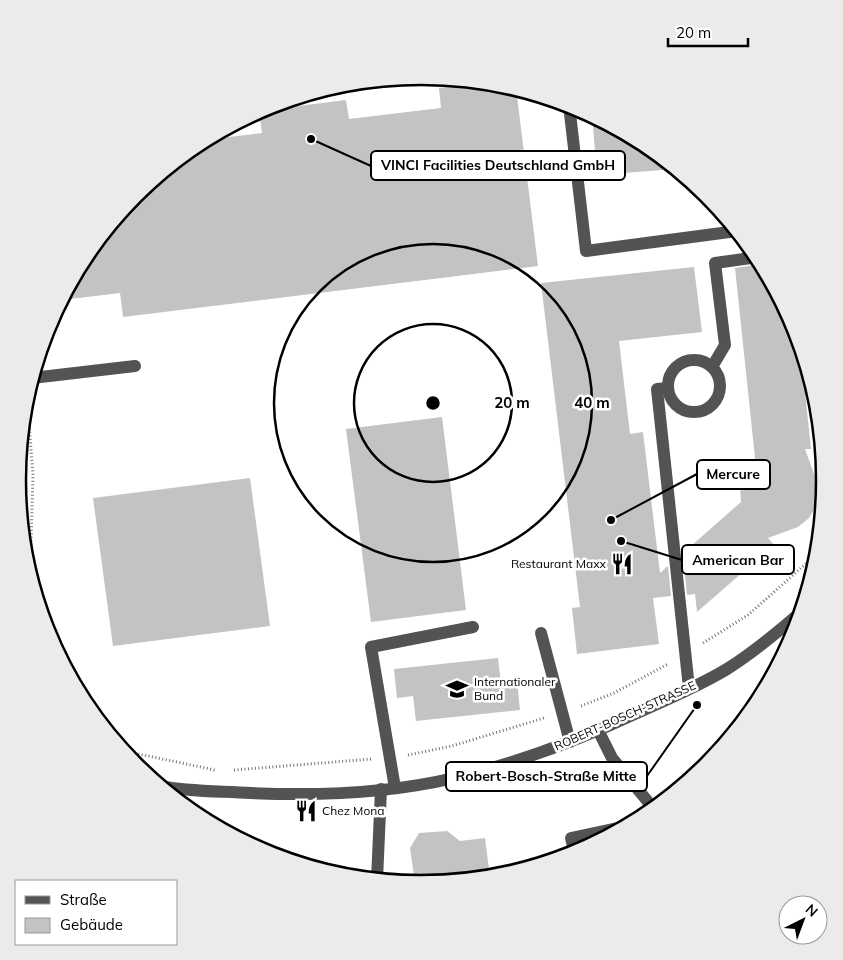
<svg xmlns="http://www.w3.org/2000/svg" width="843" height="960" font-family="Mulish,sans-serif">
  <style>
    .building { fill: #c3c3c3 }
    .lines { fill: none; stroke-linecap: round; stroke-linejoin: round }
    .path { stroke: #757575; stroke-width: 3; stroke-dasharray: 1 2.5; stroke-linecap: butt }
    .minor { stroke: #535353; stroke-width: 12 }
    .ring { fill: none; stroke: #000; stroke-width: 2.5 }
    .labels { text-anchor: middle; stroke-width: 5; stroke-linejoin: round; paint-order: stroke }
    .poi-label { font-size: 12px; fill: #000; stroke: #fff; text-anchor: start }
    .street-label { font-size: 12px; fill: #000; stroke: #fff }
    .rim { fill: none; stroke: #000; stroke-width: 2.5 }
    .centre { fill: #000; stroke: #fff; stroke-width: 2.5 }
    .ring-label { font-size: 15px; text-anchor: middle; font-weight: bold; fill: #000; stroke: #fff; stroke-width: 5; stroke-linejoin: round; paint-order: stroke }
    .leader { fill: none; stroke: #000; stroke-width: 2 }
    .callout-dot { fill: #000; stroke: #fff; stroke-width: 2 }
    .callout { fill: #fff; stroke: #000; stroke-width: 2 }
    .callout-label { font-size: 14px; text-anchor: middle; font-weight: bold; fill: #000 }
  </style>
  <rect width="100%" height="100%" fill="#fff"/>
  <g class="building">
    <polygon points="484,82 501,84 516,88 538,266 123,317 120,293 62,300 86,255 136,194 197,144 205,140 262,133 259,111 346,100 349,119 441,108 439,88"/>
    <polygon points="592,115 646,144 676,169 597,175"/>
    <polygon points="762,264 795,326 800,344 811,449 805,449 818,485 818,496 815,508 809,518 798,527 768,538 774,545 697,612 695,594 687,595 683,553 741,502 740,486 744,474 755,458 735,268"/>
    <polygon points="694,267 702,332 619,341 630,434 643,432 660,573 668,566 671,596 653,598 659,644 577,654 572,608 580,607 541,283"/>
    <polygon points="442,417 466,610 371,622 346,429"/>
    <polygon points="250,478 270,626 113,646 93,498"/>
    <polygon points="498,658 501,683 517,681 520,710 416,721 413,696 397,698 394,669"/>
    <polygon points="447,831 460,841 485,838 490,877 415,883 410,848 419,833"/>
  </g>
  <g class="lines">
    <g class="path">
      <polyline points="27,397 33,475 30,575"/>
      <polyline points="703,643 748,615 818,553"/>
      <polyline points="70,676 92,712"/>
      <polyline points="581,706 614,693 668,664"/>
      <polyline points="122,748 129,752 215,770"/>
      <polyline points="408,755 452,746 544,718"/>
      <polyline points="234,770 372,759"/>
    </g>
    <g class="minor">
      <polyline points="569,105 586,251 737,231"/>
      <circle cx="694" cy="386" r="26"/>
      <polyline points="712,367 725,345 715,263 758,257"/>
      <polyline points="32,378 135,366"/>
      <polyline points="668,388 657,389 689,688"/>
      <polyline points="541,633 570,742"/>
      <polyline points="598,730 612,758 654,809"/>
      <path d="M160,786C189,792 221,791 251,793C316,796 390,793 454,778C518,763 579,740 639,712C668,699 699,686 727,669C754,652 778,632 802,611"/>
      <polyline points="395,788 371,647 473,627"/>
      <polyline points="575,854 571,838 627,826"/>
      <polyline points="377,880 381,789"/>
    </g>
  </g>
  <g class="ring">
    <circle cx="433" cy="403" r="79"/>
    <circle cx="433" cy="403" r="159"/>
  </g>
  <defs>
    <g id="restaurant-bare" transform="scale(1.725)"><path d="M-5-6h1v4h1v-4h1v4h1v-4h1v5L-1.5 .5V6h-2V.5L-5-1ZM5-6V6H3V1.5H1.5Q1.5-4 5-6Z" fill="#000" stroke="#fff" stroke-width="2.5" paint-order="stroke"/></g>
    <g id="school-bare" transform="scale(1.725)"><path d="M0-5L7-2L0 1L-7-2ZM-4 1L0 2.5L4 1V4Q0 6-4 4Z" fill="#000" stroke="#fff" stroke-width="2.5" paint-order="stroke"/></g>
  </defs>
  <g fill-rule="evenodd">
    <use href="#restaurant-bare" x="622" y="564"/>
    <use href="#school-bare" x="457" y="689"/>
    <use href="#restaurant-bare" x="306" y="811"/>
  </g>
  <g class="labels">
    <g class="poi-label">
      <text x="606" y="568" text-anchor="end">Restaurant Maxx</text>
      <text x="474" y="686">Internationaler<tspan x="474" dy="14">Bund</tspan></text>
      <text x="322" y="815">Chez Mona</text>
    </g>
    <g class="street-label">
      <text transform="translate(625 716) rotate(-24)" y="4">ROBERT-BOSCH-STRASSE</text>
    </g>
  </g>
  <path d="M0 0H843V960H0ZM26 480a395 395 0 1 1 790 0a395 395 0 1 1-790 0Z" fill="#ebebeb" fill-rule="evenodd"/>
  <path class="rim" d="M26 480a395 395 0 1 1 790 0a395 395 0 1 1-790 0Z"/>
  <circle cx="433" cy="403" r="8" class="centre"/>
  <g class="ring-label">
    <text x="512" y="408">20 m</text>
    <text x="592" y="408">40 m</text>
  </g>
  <path class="leader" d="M311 139L371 166M611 520L697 474M621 541L682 560M697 705L647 776"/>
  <g class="callout-dot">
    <circle cx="311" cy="139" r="5"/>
    <circle cx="611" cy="520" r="5"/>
    <circle cx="621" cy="541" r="5"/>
    <circle cx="697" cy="705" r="5"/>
  </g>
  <g class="callout">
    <rect x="371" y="151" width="254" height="29" rx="5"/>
    <rect x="697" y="460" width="73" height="29" rx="5"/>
    <rect x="682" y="545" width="112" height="29" rx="5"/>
    <rect x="446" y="762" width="201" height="29" rx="5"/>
  </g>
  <g class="callout-label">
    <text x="498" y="170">VINCI Facilities Deutschland GmbH</text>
    <text x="733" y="479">Mercure</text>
    <text x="738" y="565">American Bar</text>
    <text x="546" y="781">Robert-Bosch-Straße Mitte</text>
  </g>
  <rect x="15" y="880" width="162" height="65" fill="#ffffff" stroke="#999999"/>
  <rect x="25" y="896" width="25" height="8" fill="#535353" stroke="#999999"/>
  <text x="60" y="905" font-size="15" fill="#000000">Straße</text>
  <rect x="25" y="918" width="25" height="15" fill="#c3c3c3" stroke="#999999"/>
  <text x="60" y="930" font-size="15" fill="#000000">Gebäude</text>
  <g transform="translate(803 920) rotate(42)"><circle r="24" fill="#ffffff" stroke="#999999"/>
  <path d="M0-4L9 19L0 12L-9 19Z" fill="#000000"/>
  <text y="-8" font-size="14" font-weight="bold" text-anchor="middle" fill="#000000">N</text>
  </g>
  <path d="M668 38v8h80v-8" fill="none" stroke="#000000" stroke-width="2.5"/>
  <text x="676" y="38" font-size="15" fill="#000000" stroke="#ffffff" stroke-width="4" paint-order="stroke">20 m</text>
</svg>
